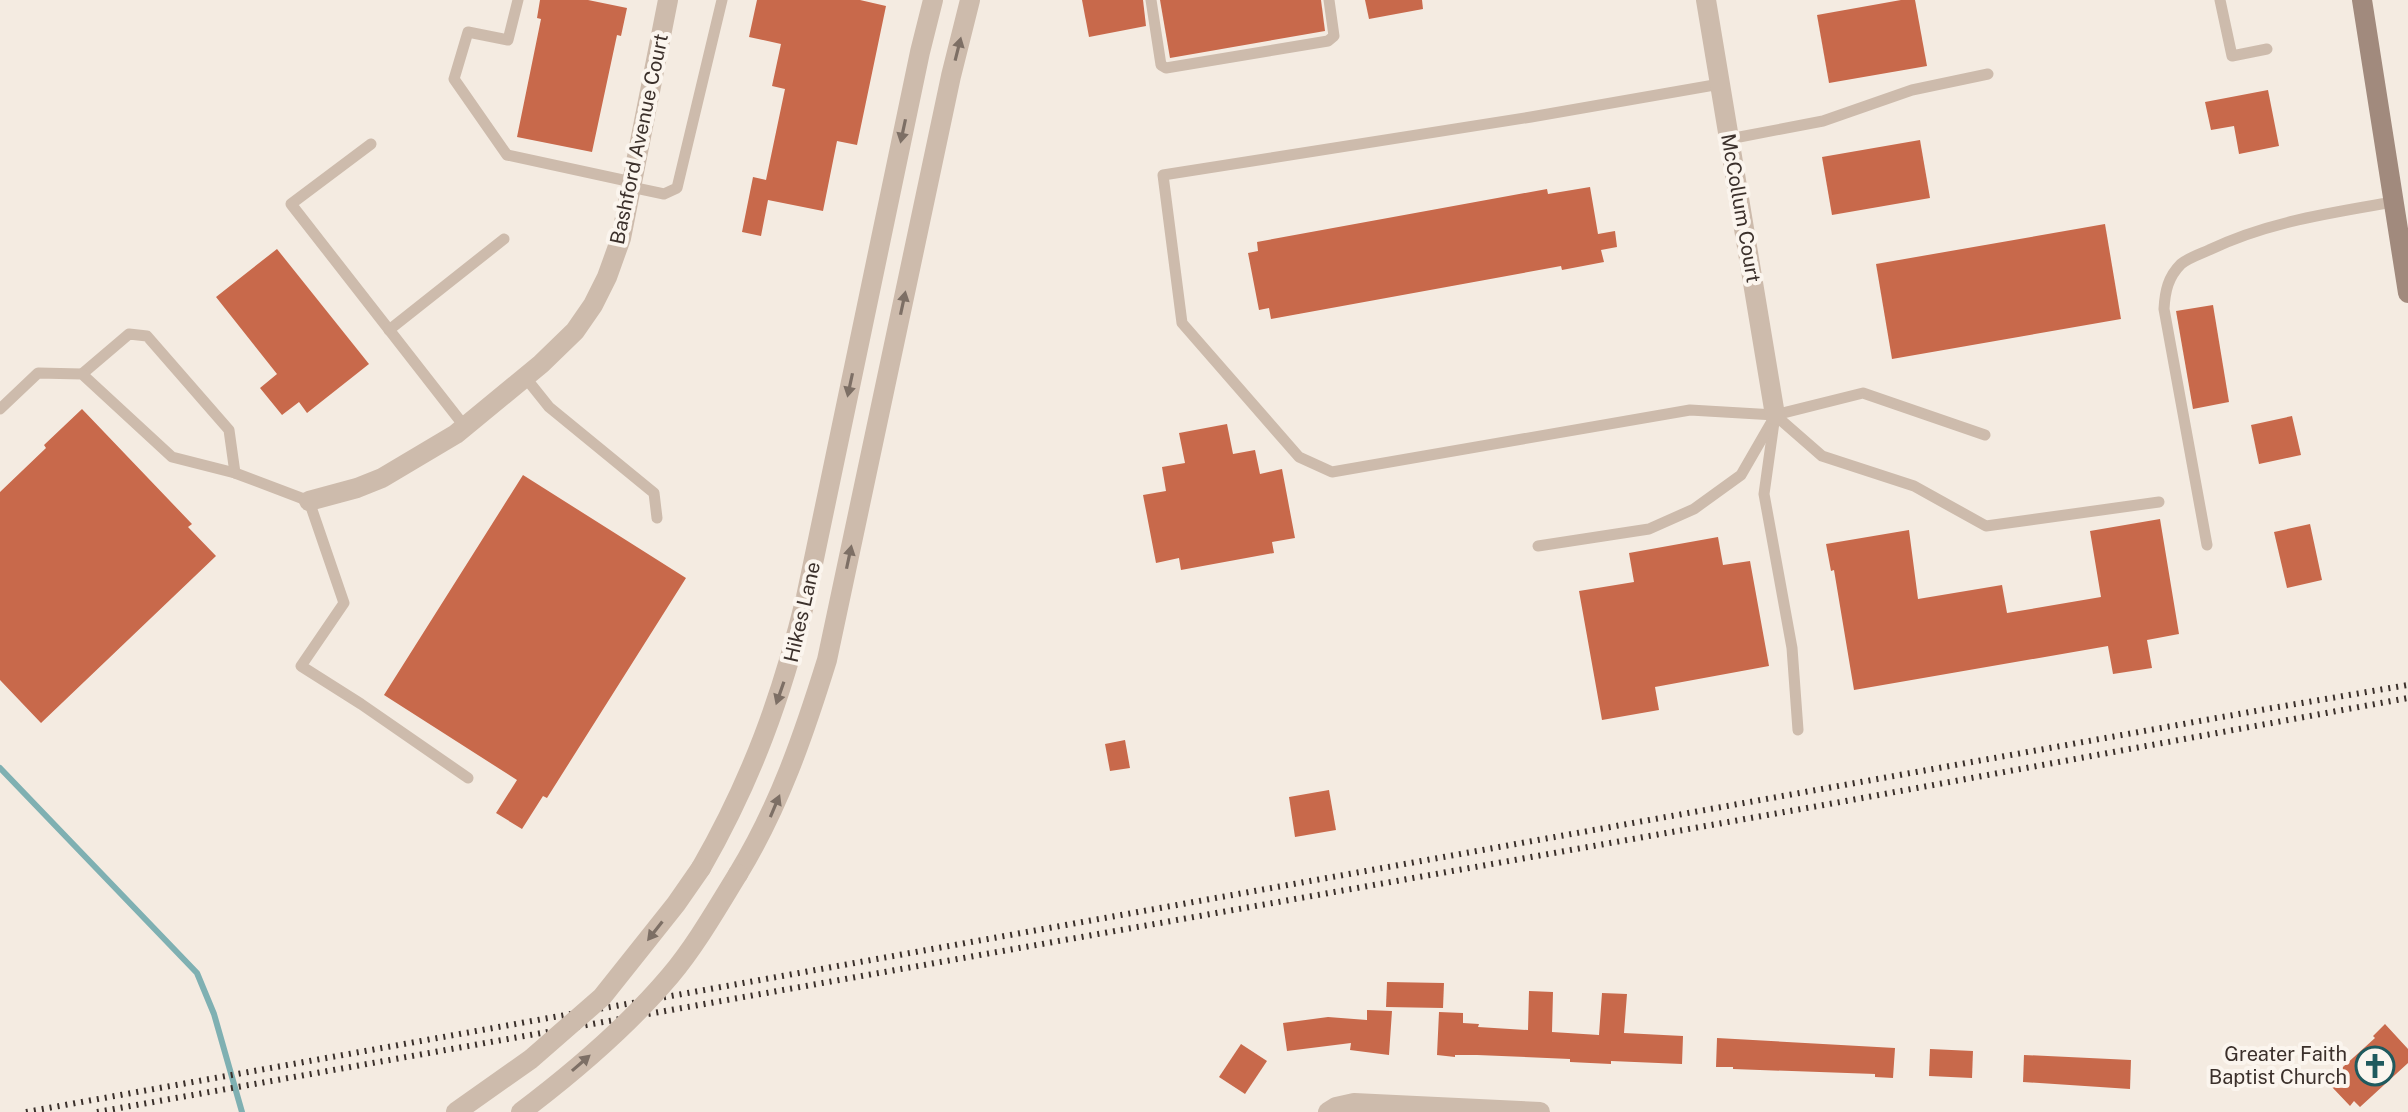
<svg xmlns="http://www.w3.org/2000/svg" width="2408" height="1112" font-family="'Public Sans',sans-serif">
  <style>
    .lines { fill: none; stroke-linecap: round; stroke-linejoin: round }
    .stream { stroke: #7fb0b2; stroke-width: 6 }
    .building { fill: #c8694b }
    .service { stroke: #cdbbac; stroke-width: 11 }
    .minor { stroke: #cdbbac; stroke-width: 20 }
    .tertiary { stroke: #cdbbac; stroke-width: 20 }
    .secondary { stroke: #a18a7d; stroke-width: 20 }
    .rail { stroke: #3b302b; stroke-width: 6; stroke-dasharray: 2 6; stroke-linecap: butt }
    .tertiary-bridge { stroke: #cdbbac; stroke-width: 20 }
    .oneway { fill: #7d6f65 }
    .labels { text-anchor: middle; stroke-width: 8; stroke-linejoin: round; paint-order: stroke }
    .street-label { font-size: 20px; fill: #3b302b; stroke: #fbf5ee }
    .poi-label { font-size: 20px; fill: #3b302b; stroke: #fbf5ee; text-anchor: end }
  </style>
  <rect width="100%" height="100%" fill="#f4ebe1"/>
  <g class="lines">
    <polyline class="stream" points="0,768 197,973 214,1014 242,1112"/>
  </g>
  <g class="building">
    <polygon points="540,0 588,0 627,8 621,36 617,35 592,152 517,137 541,19 537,18"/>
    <polygon points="757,0 860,0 886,6 857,145 837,141 823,211 768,200 761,236 742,232 753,177 766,180 785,89 772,86 781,44 749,37"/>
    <polygon points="1082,0 1143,0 1146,26 1089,37"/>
    <polygon points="1160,0 1321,0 1325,31 1170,58"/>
    <polygon points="1365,0 1422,0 1423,9 1369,19"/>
    <polygon points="1901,0 1915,0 1927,66 1829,83 1817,15"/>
    <polygon points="2268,90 2279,146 2239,154 2234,126 2211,130 2205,102"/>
    <polygon points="1920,140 1930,198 1832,215 1822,157"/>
    <polygon points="1590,187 1598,234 1615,231 1617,247 1601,250 1604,262 1562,270 1561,266 1271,319 1269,308 1259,310 1248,253 1258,251 1257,242 1547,189 1548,194"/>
    <polygon points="2105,224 2121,319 1892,359 1876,264"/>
    <polygon points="277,249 369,364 307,413 299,402 282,415 260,388 277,374 216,297"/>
    <polygon points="2213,305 2229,402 2193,409 2176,311"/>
    <polygon points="82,409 192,524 188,527 216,556 41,723 0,680 0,492 46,448 44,445"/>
    <polygon points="2292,416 2301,455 2259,464 2251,425"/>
    <polygon points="1227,424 1233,454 1255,450 1260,474 1282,469 1295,538 1272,542 1274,553 1181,570 1179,558 1156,563 1143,495 1166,491 1162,467 1185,463 1179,433"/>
    <polygon points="523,475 686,578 547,798 543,796 522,829 496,813 517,780 384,695"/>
    <polygon points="2160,519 2179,634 2147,640 2152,668 2113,674 2108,646 1854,690 1834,570 1831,571 1826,544 1909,530 1918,599 2002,585 2007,613 2101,597 2090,531"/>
    <polygon points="2310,524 2322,580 2287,588 2274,532"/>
    <polygon points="1718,537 1723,565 1750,561 1769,666 1655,687 1659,710 1602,720 1579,591 1634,582 1629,553"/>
    <polygon points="1125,740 1130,768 1110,771 1105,744"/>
    <polygon points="1329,790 1336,830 1295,837 1289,797"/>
    <polygon points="1387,982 1444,983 1443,1008 1386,1007"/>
    <polygon points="1529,991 1553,992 1552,1032 1599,1035 1602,993 1627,994 1624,1033 1683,1036 1682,1064 1611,1061 1611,1064 1570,1062 1570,1059 1477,1055 1455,1055 1455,1057 1437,1055 1439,1012 1463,1013 1463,1023 1479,1024 1478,1027 1528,1030"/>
    <polygon points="1367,1010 1392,1011 1389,1055 1350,1050 1351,1043 1287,1051 1283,1023 1328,1017 1367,1020"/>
    <polygon points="2385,1024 2408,1049 2408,1063 2360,1107 2354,1101 2350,1106 2332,1087 2338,1081 2333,1076 2375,1038 2373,1036"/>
    <polygon points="1717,1038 1895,1048 1893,1078 1875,1077 1875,1074 1733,1069 1733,1067 1716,1067"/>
    <polygon points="1241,1044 1267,1061 1245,1094 1219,1077"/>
    <polygon points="1930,1049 1973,1051 1972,1078 1929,1076"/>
    <polygon points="2024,1055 2131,1060 2130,1089 2023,1082"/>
  </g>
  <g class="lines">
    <g class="service">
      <polyline points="518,0 508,40 468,32 454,79 507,155 632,182"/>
      <polyline points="1151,0 1161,65 1166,68 1328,41 1334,36 1329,0"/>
      <polyline points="2220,0 2232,56 2267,49"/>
      <polyline points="1720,84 1531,117 1163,175 1182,323 1299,457 1332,472 1690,410 1775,415 1863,393 1985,435"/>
      <polyline points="1729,139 1823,121 1912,90 1988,74"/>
      <polyline points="371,144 291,204 465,427"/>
      <polyline points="631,187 664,194 677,188 722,0"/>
      <polyline points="389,330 504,239"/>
      <polyline points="82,374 129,334 147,336 229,430 235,473"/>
      <polyline points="525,377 549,407 654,493 657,518"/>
      <polyline points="0,409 38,373 82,374 172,457 235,473 309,501 344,603 301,666 361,704 468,778"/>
      <polyline points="1775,415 1822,456 1914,486 1986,526 2159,502"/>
      <polyline points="1775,415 1764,494 1792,648 1798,730"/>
      <path d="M2207,545L2164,309C2165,291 2168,277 2181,264C2188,258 2200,254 2209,250C2267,222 2330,213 2393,202"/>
      <polyline points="1538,546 1649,529 1694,509 1741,475 1771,423"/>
    </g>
    <g class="minor">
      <polyline points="1706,0 1775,415"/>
      <polyline points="309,501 357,488 382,478 456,434 541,364 575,331 593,305 607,277 621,238 668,0"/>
      <polyline points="1328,1112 1336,1107 1354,1103 1540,1112"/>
    </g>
    <g class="tertiary">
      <path d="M701,868C752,779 782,696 806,597L920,52L933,0"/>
      <path d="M738,874C779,807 804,734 827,660L951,76L970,0"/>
    </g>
    <polyline class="secondary" points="2362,0 2408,293"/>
    <g class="rail">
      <polyline points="26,1112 2272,708 2408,685"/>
      <polyline points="97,1112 1835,803 2408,698"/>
    </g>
    <g class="tertiary-bridge">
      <polyline points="456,1112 531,1059 602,997 676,904 701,868"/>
      <path d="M521,1112C574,1072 627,1027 670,976C696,945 717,908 738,874"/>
    </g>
  </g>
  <defs><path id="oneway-solid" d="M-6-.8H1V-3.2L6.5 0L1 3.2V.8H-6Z" transform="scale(2)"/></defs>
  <g class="oneway">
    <use href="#oneway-solid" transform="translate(958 49) rotate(-76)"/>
    <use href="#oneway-solid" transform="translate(903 131) rotate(102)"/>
    <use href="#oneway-solid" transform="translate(903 303) rotate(-78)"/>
    <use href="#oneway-solid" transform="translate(850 385) rotate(102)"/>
    <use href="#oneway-solid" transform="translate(849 557) rotate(-78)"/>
    <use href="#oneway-solid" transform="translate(780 693) rotate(109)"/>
    <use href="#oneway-solid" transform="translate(775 806) rotate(-67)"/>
    <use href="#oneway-solid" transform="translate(655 931) rotate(128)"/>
    <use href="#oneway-solid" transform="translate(581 1063) rotate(-41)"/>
  </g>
  <defs>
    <g id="church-ring" transform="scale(2)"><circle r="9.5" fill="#fbf5ee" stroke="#1f5a5e" stroke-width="1.5"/><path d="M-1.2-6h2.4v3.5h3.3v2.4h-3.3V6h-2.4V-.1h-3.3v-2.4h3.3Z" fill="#1f5a5e"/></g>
  </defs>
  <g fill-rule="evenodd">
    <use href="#church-ring" x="2375" y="1066"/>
  </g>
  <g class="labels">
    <g class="street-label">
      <text transform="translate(639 139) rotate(-78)" y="7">Bashford Avenue Court</text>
      <text transform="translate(1741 208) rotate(80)" y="7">McCollum Court</text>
      <text transform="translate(802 612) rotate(-77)" y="7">Hikes Lane</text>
    </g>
    <g class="poi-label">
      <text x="2347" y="1061">Greater Faith<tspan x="2347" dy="23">Baptist Church</tspan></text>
    </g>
  </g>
</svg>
